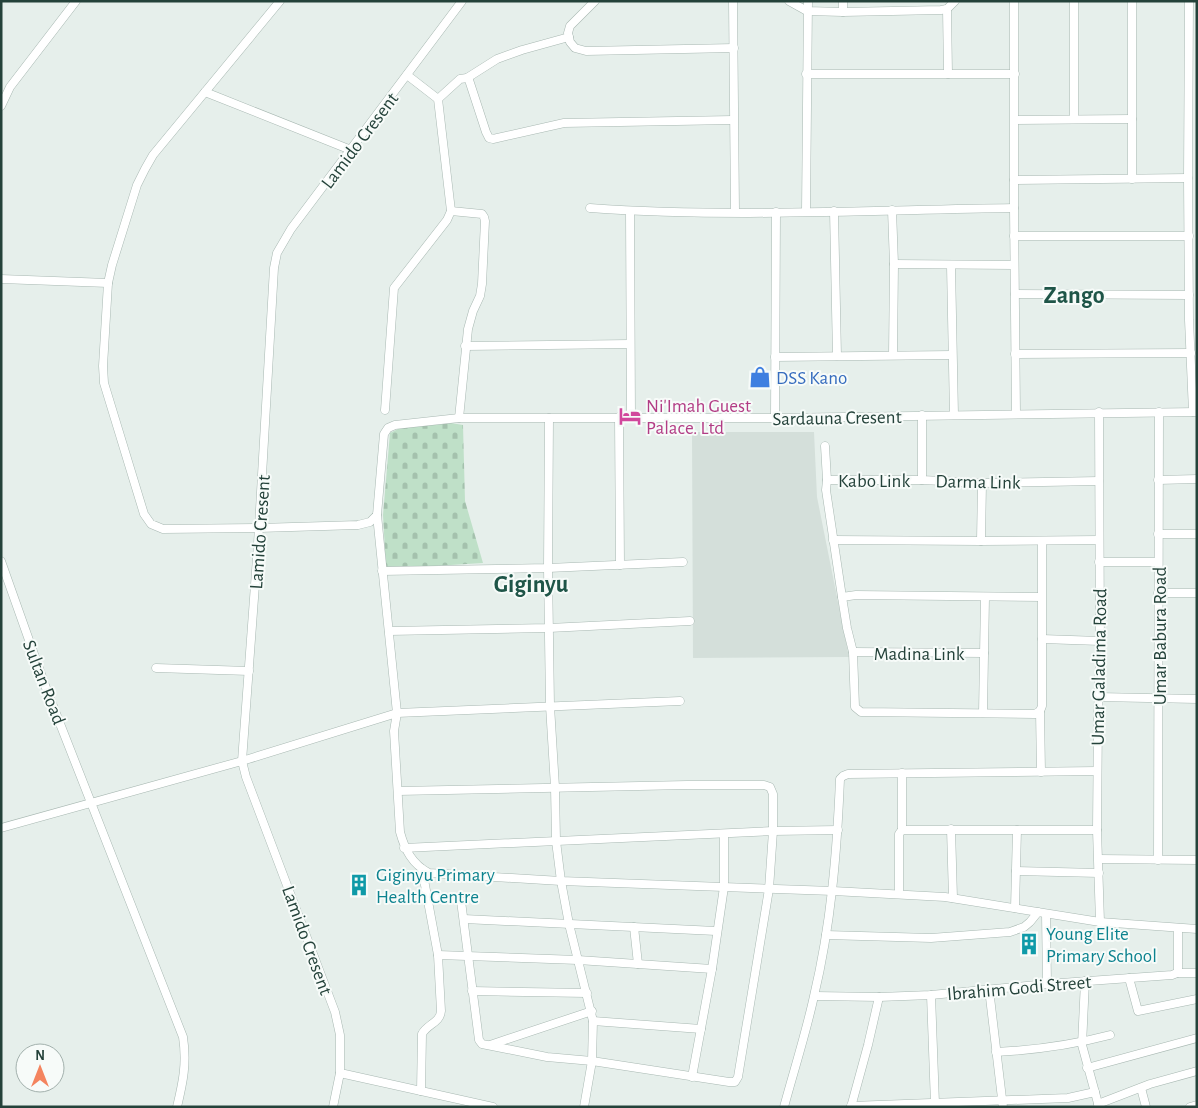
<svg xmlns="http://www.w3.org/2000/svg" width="1198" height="1108" font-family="'Alegreya Sans',sans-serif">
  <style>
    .built { fill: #d4dfda }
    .cemetery { fill: url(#cemetery-stones) }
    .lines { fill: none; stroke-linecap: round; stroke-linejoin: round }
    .minor-casing { stroke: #a8b8b2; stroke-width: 9 }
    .minor { stroke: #fff; stroke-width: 8 }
    .labels { text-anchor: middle; stroke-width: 4; stroke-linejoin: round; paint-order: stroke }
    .street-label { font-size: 19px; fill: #24423a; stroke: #f7fbf9 }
    .shop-label { font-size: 19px; fill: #366cbe; stroke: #f7fbf9; text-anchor: start }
    .hotel-label { font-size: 19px; fill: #b23c85; stroke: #f7fbf9; text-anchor: start }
    .culture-label { font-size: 19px; fill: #0d838f; stroke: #f7fbf9; text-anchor: start }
    .district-label { font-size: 24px; font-weight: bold; fill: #1f5548; stroke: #f7fbf9 }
  </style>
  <defs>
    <pattern id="cemetery-stones" width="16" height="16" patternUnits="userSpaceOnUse" patternTransform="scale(1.25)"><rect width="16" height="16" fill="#bfe0c8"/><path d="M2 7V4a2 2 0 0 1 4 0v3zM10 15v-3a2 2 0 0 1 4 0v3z" fill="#a4c1ad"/></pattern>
  </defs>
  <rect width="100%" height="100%" fill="#e6efeb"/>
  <polygon class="built" points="692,432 814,432 817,497 849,657 693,658"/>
  <polygon class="cemetery" points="451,423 463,425 465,501 483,563 386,569 383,515 390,433 400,428"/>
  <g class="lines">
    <g class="minor-casing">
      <g id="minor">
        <polyline points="280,1 153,155 145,169 137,185 112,265 108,283 103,366 104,383 144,514 151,524 163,529 259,528 358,525 370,522 377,515 384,434 388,428 395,425 459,418 775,418 1197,412"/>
        <polyline points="595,1 570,26 568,33 570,42 575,48 586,51 734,48"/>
        <polyline points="733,1 735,212"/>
        <polyline points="789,1 807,11 843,12 941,10 947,9 955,1"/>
        <polyline points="1014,1 1014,208 1016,414"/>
        <polyline points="1074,1 1074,119"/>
        <polyline points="1132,1 1132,179"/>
        <polyline points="1189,1 1188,178 1189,320 1193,412"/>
        <polyline points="947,9 948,74"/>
        <polyline points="843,12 843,1"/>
        <polyline points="806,74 1015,74"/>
        <polyline points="467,78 469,80 486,132 489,138 493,139 564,123 733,120"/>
        <polyline points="205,92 351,150"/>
        <polyline points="438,99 460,79 467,78 497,59 522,50 569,37"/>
        <polyline points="1,106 10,87 76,1"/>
        <polyline points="1015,120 1132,119"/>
        <polyline points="1014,180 1188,178"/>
        <path d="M590,208C731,218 873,210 1014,208"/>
        <polyline points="892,210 894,264 893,355"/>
        <polyline points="451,211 482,214 484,217 485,221 482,284 480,296 473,311 468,329 459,418"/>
        <polyline points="630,211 631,417"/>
        <polyline points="806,211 808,1"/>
        <polyline points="834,211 837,356"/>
        <polyline points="1014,236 1189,236"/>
        <polyline points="894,264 1014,265"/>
        <polyline points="951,266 954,415"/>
        <polyline points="1,279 108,283"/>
        <polyline points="1015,294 1189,295"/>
        <polyline points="465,346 630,344"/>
        <polyline points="1015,354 1191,353"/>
        <polyline points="775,357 952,355"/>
        <polyline points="385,410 394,288 447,220 451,211 438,99 407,75"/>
        <polyline points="1099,412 1100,651 1098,717 1097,830 1100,922"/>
        <polyline points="922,415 922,480 982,483 1099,481"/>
        <polyline points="619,417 620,565"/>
        <polyline points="549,418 548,568 550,706 555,787 556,841 561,881 569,924 593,1021 592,1061 584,1107"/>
        <polyline points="775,418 776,212"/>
        <polyline points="825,446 827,480 826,490 842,597"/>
        <polyline points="827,480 922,480"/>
        <polyline points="1158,480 1197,479"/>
        <polyline points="982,483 981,541 1099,540"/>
        <path d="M377,515L397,713L394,731L400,832C405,850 412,864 429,873L561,881L833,891L945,897L1100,922L1197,929"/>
        <polyline points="1158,534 1197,534"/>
        <polyline points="833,540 981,541"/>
        <path d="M1042,541C1042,596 1042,651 1042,706L1040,711L1035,714L861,712L855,707L853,652L847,628L842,597L856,595L1042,597"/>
        <path d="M1,561L46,688L183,1037C187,1063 183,1082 177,1107"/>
        <polyline points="1099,562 1158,562"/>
        <polyline points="382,571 548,568 683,562"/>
        <polyline points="1158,593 1197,593"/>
        <polyline points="389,631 549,628 690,621"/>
        <polyline points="1042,639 1100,641"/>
        <polyline points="853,652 984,653"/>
        <polyline points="156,668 249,671"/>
        <polyline points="1098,697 1197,699"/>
        <polyline points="1040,711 1041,772"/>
        <polyline points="983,713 985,597"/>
        <polyline points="902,773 902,830"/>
        <polyline points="398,791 687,785 764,785 770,787 773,794 773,831 769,889 738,1077 735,1082 729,1082 592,1061 547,1057 482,1044 479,1040 461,901 456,898 428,897"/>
        <polyline points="1,828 242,761 397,713 680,701"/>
        <polyline points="951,829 953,898"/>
        <polyline points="404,848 773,831 838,830"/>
        <polyline points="1099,859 1197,860"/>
        <polyline points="1158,860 1159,412"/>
        <polyline points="1016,871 1099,873"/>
        <polyline points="899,894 899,834 902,830 1097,830"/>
        <polyline points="1015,908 1017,830"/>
        <polyline points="1046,914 1047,984"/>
        <polyline points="464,919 716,931"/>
        <polyline points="634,927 638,964"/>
        <polyline points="826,935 931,938 1010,932 1024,927 1030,922 1038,912"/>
        <polyline points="438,955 578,960 712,969"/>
        <polyline points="1177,973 1197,973"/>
        <polyline points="1129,978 1138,1011 1197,999"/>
        <polyline points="1085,981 1082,1045 1099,1107"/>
        <polyline points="989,989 1003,1107"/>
        <polyline points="472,991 587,993"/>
        <polyline points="931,995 935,1104"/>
        <polyline points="815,996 879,997 931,995 1047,984 1172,975 1177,973 1178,970 1178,928"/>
        <polyline points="593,1021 701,1029"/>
        <polyline points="490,1045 592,1011"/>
        <path d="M996,1052C1035,1050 1072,1045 1110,1035"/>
        <polyline points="1087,1068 1197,1038"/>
        <polyline points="340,1073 493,1107"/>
        <polyline points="692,1077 712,969 724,887 724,834"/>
        <polyline points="1141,1088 1146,1107"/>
        <path d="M421,1091L422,1034C427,1024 440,1023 441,1011L438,955L422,869"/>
        <polyline points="1098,1104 1150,1084 1197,1071"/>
        <polyline points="851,1106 1068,1098 1095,1092"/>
        <polyline points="333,1107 340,1073 340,1035 335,1012 246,777 242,761 258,544 274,268 277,253 291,229 462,1"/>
        <path d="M784,1107C794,1070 806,1033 814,996C831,925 837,852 840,779L843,776L848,774L1097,771"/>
        <polyline points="851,1107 868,1045 879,997"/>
        <polyline points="1190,1107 1197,1105"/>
      </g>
    </g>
    <use href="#minor" class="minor"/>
  </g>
  <defs>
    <g id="shop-bare" transform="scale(1.725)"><path d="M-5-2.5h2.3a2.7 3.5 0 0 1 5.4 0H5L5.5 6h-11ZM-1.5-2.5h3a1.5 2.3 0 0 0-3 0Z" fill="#3f7fe0" stroke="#f7fbf9" stroke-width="2.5" paint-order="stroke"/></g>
    <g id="hotel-bare" transform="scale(1.725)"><path d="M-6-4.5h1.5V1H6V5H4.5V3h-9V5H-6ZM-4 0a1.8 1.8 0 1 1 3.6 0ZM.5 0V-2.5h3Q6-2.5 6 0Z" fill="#d1479c" stroke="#f7fbf9" stroke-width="2.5" paint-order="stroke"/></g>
    <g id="building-bare" transform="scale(1.725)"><path d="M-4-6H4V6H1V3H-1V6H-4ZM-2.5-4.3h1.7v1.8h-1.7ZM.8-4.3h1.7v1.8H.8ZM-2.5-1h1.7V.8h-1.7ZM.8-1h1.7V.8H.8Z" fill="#0f9aa8" stroke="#f7fbf9" stroke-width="2.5" paint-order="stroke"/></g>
  </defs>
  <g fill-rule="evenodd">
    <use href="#shop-bare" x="760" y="377"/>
    <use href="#hotel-bare" x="630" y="416"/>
    <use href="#building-bare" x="359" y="885"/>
    <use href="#building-bare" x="1029" y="944"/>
  </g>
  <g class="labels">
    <g class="street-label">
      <text transform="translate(359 140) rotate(-53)" y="7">Lamido Cresent</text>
      <text transform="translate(837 417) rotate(-1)" y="7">Sardauna Cresent</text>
      <text x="874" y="487">Kabo Link</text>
      <text transform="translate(978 481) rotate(1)" y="7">Darma Link</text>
      <text transform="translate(259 532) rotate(-86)" y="7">Lamido Cresent</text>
      <text transform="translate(1159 636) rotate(-90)" y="7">Umar Babura Road</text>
      <text x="919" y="660">Madina Link</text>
      <text transform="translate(1098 667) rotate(-89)" y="7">Umar Galadima Road</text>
      <text transform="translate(45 682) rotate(69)" y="7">Sultan Road</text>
      <text transform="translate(308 940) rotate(70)" y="7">Lamido Cresent</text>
      <text transform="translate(1019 987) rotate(-5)" y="7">Ibrahim Godi Street</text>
    </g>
    <g class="shop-label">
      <text x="776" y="384">DSS Kano</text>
    </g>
    <g class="hotel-label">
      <text x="646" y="412">Ni'Imah Guest<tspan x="646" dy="22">Palace. Ltd</tspan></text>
    </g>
    <g class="culture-label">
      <text x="376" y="881">Giginyu Primary<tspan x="376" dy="22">Health Centre</tspan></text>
      <text x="1046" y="940">Young Elite<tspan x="1046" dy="22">Primary School</tspan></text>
    </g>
    <g class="district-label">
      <text x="1074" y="303">Zango</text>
      <text x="531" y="592">Giginyu</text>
    </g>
  </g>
  <rect width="1198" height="1108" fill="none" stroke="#24423a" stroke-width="5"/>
  <g transform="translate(40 1068)"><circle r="24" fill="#f7fbf9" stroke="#a3b1ad"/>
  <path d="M0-4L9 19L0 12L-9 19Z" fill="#f4845f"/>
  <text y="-8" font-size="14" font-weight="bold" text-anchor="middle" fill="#24423a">N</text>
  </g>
</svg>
